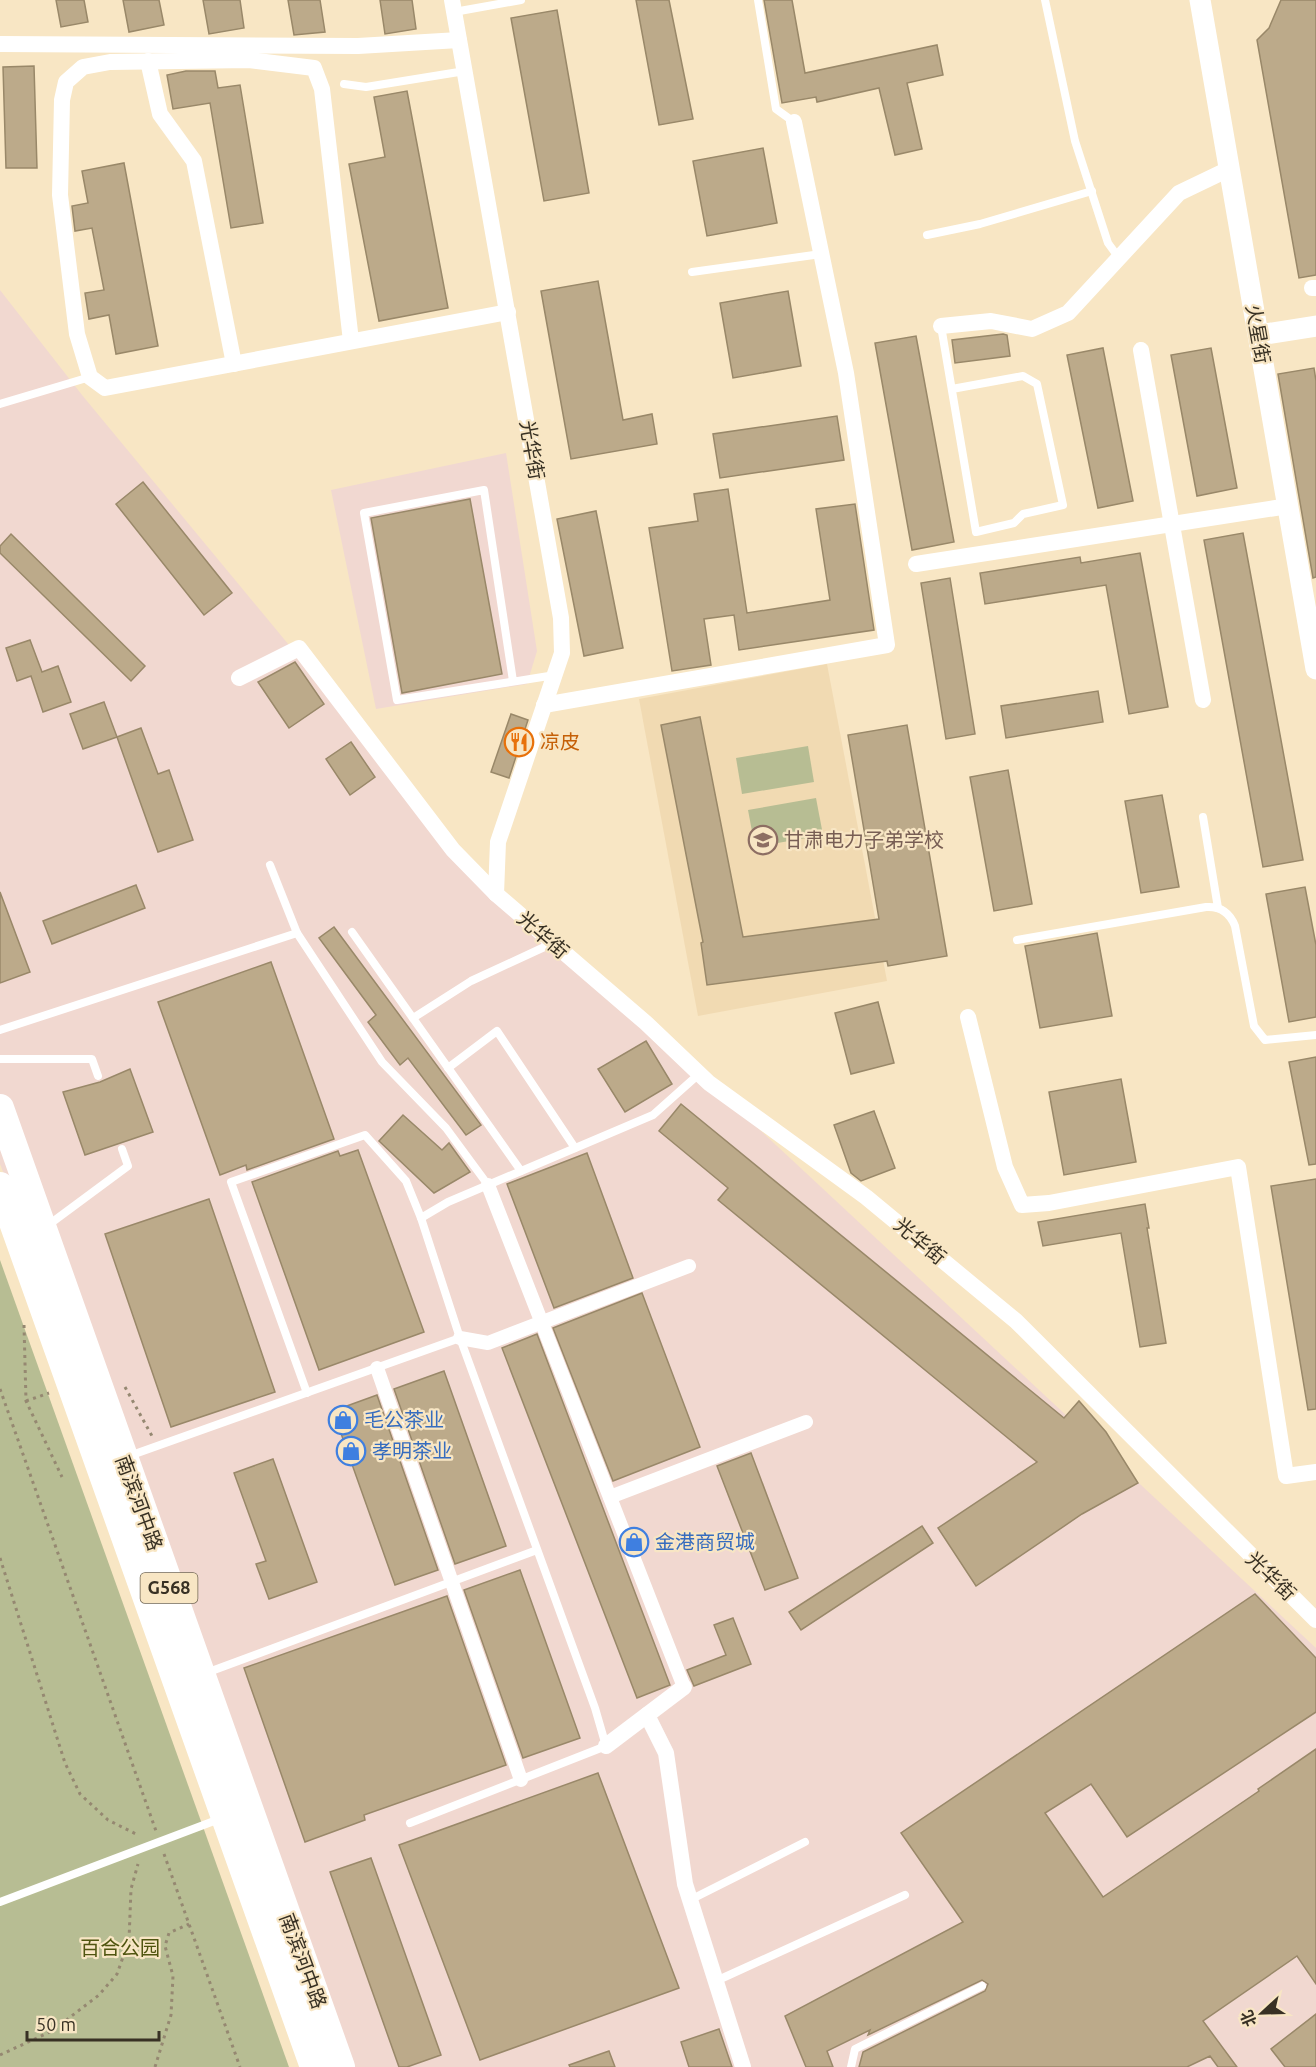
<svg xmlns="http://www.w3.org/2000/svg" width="1316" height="2067" font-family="Ubuntu,'Noto Sans SC',sans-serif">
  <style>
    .commercial { fill: #f1d8d1 }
    .industrial { fill: #f1d8d0 }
    .built { fill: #f1dab2 }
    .green { fill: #b7bd93 }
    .building { fill: #bcaa8a; stroke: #998869; stroke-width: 1.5 }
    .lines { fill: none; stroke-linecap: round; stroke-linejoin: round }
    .path { stroke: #958871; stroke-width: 3; stroke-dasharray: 3 4.5; stroke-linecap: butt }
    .service { stroke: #fff; stroke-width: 8 }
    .pedestrian { stroke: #fff; stroke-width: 14 }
    .minor { stroke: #fff; stroke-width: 16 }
    .tertiary { stroke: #fff; stroke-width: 21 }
    .trunk { stroke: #fff; stroke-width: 28 }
    .labels { text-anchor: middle; stroke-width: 4.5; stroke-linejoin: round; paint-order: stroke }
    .shield { fill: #f8e6c4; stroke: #726754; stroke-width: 1.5 }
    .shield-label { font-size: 18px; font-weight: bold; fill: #383124 }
    .street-label { font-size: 20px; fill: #383124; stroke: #f8e6c4 }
    .food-label { font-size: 20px; fill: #c56008; stroke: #f8e6c4; text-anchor: start }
    .education-label { font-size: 20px; fill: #785e54; stroke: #f8e6c4; text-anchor: start }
    .shop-label { font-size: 20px; fill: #366cbe; stroke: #f8e6c4; text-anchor: start }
    .park-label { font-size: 20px; fill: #505510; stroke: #f8e6c4 }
  </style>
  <rect width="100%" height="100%" fill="#f8e6c4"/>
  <polygon class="commercial" points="506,453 537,651 527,684 376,709 331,490"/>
  <polygon class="industrial" points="0,290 82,395 456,847 1316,1648 1316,2067 349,2067 0,1164"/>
  <polygon class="built" points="827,664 887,981 698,1016 639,699"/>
  <g class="green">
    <polygon points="808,746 814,782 742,794 736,758"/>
    <polygon points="816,798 823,835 755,847 748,810"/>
    <polygon points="0,1260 289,2067 0,2067"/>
  </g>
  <g class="building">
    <polygon points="56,0 84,0 88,22 61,27"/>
    <polygon points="123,0 159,0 164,25 129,32"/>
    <polygon points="203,0 240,0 244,28 209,34"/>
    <polygon points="288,0 320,0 325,32 294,35"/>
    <polygon points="380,0 412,0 416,29 385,34"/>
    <polygon points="636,0 669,0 693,119 659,125"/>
    <polygon points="764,0 792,0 805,73 937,45 943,75 907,83 922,149 895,155 879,88 817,102 816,97 782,103"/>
    <polygon points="1281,0 1316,0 1316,275 1299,278 1257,40 1269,28"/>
    <polygon points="557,10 589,193 544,201 511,18"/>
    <polygon points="34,66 37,168 6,168 3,67"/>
    <polygon points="186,71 215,71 218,88 240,85 263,223 231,228 210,103 173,109 167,75"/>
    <polygon points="407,91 448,308 379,321 349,164 385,157 374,97"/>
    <polygon points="763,148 777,223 707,236 693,161"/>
    <polygon points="124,163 158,346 116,354 109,315 89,319 85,293 104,290 92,228 75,231 72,206 88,203 82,171"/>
    <polygon points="598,281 623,420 652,414 657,444 571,459 541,291"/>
    <polygon points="788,291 801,366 733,378 720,303"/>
    <polygon points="1003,334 1007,335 1010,356 955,363 952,340"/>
    <polygon points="916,336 954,542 912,550 875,343"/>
    <polygon points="1103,348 1133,501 1098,508 1067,355"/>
    <polygon points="1211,348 1237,488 1197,496 1171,355"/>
    <polygon points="1314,368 1316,381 1316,577 1313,578 1278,374"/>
    <polygon points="837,416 844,460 720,478 713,434"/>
    <polygon points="143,482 232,593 204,615 116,504"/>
    <polygon points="728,489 747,613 830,600 816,509 855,504 874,630 739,650 734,615 704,619 711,665 672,671 649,528 698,521 694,494"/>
    <polygon points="470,499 502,674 402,693 371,518"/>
    <polygon points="596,511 623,648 584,656 557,519"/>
    <polygon points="1243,533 1303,860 1263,867 1204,540"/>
    <polygon points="11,534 145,666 131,681 0,553 0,546"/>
    <polygon points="1140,553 1168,707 1129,714 1106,585 985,604 980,573 1080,557 1081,563"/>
    <polygon points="950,578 975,734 946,739 921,583"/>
    <polygon points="30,640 42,672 58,666 71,702 43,712 31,676 17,681 6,648"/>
    <polygon points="295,662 324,704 289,728 258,682"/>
    <polygon points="1098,691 1103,722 1006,738 1001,706"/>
    <polygon points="104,702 117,737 83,749 70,714"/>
    <polygon points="511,714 528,720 509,778 491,772"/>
    <polygon points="700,717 743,937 879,919 848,735 907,725 947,956 888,966 887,961 707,985 701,943 703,942 661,725"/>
    <polygon points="141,728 158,774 169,770 193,840 158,852 117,737"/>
    <polygon points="351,742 375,777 350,795 326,759"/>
    <polygon points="1008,770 1032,904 994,911 970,777"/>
    <polygon points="1162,795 1179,887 1141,893 1125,801"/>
    <polygon points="136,885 145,908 52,944 43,921"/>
    <polygon points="1305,887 1316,945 1316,1017 1289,1022 1266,894"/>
    <polygon points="0,892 30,972 0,983"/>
    <polygon points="334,927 481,1125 466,1135 408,1058 400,1065 368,1022 376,1015 319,938"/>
    <polygon points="1097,933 1112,1016 1040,1028 1025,946"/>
    <polygon points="271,962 334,1139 247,1170 246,1165 220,1175 158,1002"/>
    <polygon points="878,1002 894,1063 851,1074 835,1013"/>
    <polygon points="646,1041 672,1084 625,1112 598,1069"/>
    <polygon points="1316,1057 1316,1164 1309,1165 1289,1062"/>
    <polygon points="130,1069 153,1132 85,1155 63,1092 100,1082"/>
    <polygon points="1121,1079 1136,1162 1064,1175 1049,1092"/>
    <polygon points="681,1104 1064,1418 1079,1401 1106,1432 1138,1483 1082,1514 976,1586 938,1528 1037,1462 718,1200 728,1188 659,1131"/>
    <polygon points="874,1111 895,1168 861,1181 851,1173 834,1125"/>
    <polygon points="403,1115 442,1150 449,1143 470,1172 434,1193 379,1141"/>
    <polygon points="358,1150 424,1332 319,1370 252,1182 338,1151 340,1156"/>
    <polygon points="587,1153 633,1278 554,1308 507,1184"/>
    <polygon points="1316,1179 1316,1409 1308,1410 1271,1186"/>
    <polygon points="209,1199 275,1392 171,1427 105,1234"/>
    <polygon points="1145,1204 1149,1228 1147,1228 1166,1343 1140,1347 1121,1233 1043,1246 1038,1222"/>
    <polygon points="642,1293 700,1447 613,1481 553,1328"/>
    <polygon points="537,1334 670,1685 637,1698 502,1348"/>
    <polygon points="444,1371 506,1546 455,1564 394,1389"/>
    <polygon points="377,1395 438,1570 395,1585 333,1411"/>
    <polygon points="751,1453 798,1578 765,1590 717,1466"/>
    <polygon points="273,1459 317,1582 269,1599 256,1564 266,1561 234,1473"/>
    <polygon points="922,1526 933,1543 801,1630 789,1612"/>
    <polygon points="520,1570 580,1738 523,1758 464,1590"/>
    <polygon points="1255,1594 1316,1658 1316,1712 1127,1837 1091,1784 1045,1813 1103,1897 1259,1791 1258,1789 1316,1749 1316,1984 1297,1956 1203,2021 1237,2067 1218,2067 1210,2056 1187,2067 859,2067 863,2052 985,1991 988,1984 982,1980 868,2035 870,2030 827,2051 833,2067 806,2067 785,2016 963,1922 901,1833"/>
    <polygon points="447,1596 506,1765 364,1815 365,1820 305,1842 244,1668"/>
    <polygon points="733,1618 751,1664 694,1686 687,1670 726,1655 714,1625"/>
    <polygon points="598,1773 679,1988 480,2060 399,1845"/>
    <polygon points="371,1858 441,2055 407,2067 399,2067 330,1872"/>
    <polygon points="1316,2014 1316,2067 1285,2067 1271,2049"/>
    <polygon points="719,2029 732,2067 689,2067 681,2042"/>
    <polygon points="609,2051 615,2067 570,2067 569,2065"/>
  </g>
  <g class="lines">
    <g class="path">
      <polyline points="24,1325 26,1401 62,1477"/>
      <polyline points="125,1387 152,1436"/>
      <polyline points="0,1389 156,1831"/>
      <polyline points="26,1401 49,1393"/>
      <polyline points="0,1558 65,1763 80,1794 108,1820 138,1835"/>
      <polyline points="164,1854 240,2067"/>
      <polyline points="0,2055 52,2031 99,1995 117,1974 129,1940 131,1889 138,1864"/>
      <polyline points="155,2067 171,2015 173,1976 165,1946 169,1933 189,1924"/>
    </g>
    <g class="service">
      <polyline points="758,0 776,109 794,122"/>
      <polyline points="1045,0 1075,141 1108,243 1119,258"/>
      <polyline points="454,12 521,0"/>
      <polyline points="344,84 366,87 465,71"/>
      <polyline points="927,235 980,224 1092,191"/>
      <polyline points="692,272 821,254"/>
      <polyline points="941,326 976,532 1014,523 1023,514 1063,505 1037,384 1023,376 952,389"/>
      <polyline points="0,404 90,377"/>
      <polyline points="513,681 484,490 364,513 397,700 555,675"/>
      <polyline points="1203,817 1218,908"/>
      <polyline points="270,865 297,933"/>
      <polyline points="352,932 521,1171"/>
      <path d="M1017,940L1206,907C1221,906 1230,913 1235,926L1254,1026L1265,1040L1316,1035"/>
      <polyline points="413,1018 471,981 553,943"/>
      <polyline points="0,1030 297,933 382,1062 446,1128 488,1185"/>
      <polyline points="0,1059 92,1059 98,1076"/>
      <polyline points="448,1068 497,1031 575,1148"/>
      <polyline points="421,1218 448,1202 653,1115 699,1074"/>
      <polyline points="47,1226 128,1166 122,1149"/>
      <polyline points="307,1393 231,1182 365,1135 406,1181 421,1218 460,1338 595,1708 606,1746 410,1823"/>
      <polyline points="129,1456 460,1338"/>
      <polyline points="206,1673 537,1550"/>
      <polyline points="690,1900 805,1842"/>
      <polyline points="0,1902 222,1818"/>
      <polyline points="716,1981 905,1895"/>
      <polyline points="851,2067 855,2049 982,1986"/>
    </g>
    <g class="pedestrian">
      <polyline points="488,1185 684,1687"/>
      <polyline points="460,1338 488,1343 689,1266"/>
      <polyline points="377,1368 521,1780"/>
      <polyline points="610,1497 806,1422"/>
    </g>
    <g class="minor">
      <polyline points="452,0 561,618 562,653 498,842 496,894"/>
      <polyline points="0,44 358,46 459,40"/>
      <polyline points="148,61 160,114 194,161 234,364"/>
      <polyline points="1312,288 1316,288"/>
      <polyline points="941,326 991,321 1032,329 1068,313 1179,193 1229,169"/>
      <polyline points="351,341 322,89 314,68 249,60 110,62 83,67 66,82 62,100 60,195 77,334 90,377 105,388 508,312"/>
      <polyline points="1141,350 1203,700"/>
      <polyline points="916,564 1288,506"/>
      <polyline points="239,678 299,648 453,850 496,894 646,1023 709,1083 866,1197 1016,1321 1316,1620"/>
      <polyline points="544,705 887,645 846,373 794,122"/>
      <polyline points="968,1017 1005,1167 1022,1205 1049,1203 1238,1167 1286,1476 1316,1472"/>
      <polyline points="647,1715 666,1753 685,1884 743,2067"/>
      <polyline points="606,1746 684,1687"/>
    </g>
    <g class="tertiary">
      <polyline points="1200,0 1316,669"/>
      <polyline points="1259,335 1316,326"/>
    </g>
    <g class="trunk">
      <polyline points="0,1108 341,2067"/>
      <polyline points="0,1186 314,2067"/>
    </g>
  </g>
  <defs>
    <g id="restaurant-ring" transform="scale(1.5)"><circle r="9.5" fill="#f8e6c4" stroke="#e8710a" stroke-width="1.5"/><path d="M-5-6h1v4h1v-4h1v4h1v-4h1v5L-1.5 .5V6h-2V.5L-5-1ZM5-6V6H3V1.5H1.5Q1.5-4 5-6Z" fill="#e8710a"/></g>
    <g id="school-ring" transform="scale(1.5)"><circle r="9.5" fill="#f8e6c4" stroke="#8d6e63" stroke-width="1.5"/><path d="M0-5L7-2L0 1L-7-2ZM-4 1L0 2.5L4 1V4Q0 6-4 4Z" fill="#8d6e63"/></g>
    <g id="shop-ring" transform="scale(1.5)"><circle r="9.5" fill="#f8e6c4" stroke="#3f7fe0" stroke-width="1.5"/><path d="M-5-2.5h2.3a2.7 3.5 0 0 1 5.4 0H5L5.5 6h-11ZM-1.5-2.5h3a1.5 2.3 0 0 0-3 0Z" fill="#3f7fe0"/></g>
  </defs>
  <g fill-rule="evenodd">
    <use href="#restaurant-ring" x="519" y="742"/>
    <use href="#school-ring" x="763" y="840"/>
    <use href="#shop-ring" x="343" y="1420"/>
    <use href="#shop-ring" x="351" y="1451"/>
    <use href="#shop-ring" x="634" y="1542"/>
  </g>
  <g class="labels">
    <rect class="shield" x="140.5" y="1573" width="57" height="30" rx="4.5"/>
    <g class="shield-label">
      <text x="169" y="1594">G568</text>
    </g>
    <g class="street-label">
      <text transform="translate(1258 334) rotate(80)" y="7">火星街</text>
      <text transform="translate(532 450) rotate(80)" y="7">光华街</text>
      <text transform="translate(543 935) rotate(41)" y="7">光华街</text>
      <text transform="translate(920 1241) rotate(40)" y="7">光华街</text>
      <text transform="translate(139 1503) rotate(70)" y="7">南滨河中路</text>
      <text transform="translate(1271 1576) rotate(44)" y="7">光华街</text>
      <text transform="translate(303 1961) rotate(70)" y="7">南滨河中路</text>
    </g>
    <g class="food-label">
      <text x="540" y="749">凉皮</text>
    </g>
    <g class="education-label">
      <text x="784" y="847">甘肃电力子弟学校</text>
    </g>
    <g class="shop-label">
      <text x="364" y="1427">毛公茶业</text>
      <text x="372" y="1458">孝明茶业</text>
      <text x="655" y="1549">金港商贸城</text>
    </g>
    <g class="park-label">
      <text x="120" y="1955">百合公园</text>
    </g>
  </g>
  <g transform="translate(1262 2013) rotate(248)" stroke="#f8e6c4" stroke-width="4.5" paint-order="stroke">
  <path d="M0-4.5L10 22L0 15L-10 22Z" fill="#383124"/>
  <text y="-9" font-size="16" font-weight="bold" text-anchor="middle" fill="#383124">北</text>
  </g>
  <path d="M27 2031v9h132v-9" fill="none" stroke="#383124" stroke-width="3"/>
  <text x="36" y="2031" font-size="18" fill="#383124" stroke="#f8e6c4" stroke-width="4.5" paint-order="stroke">50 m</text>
</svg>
